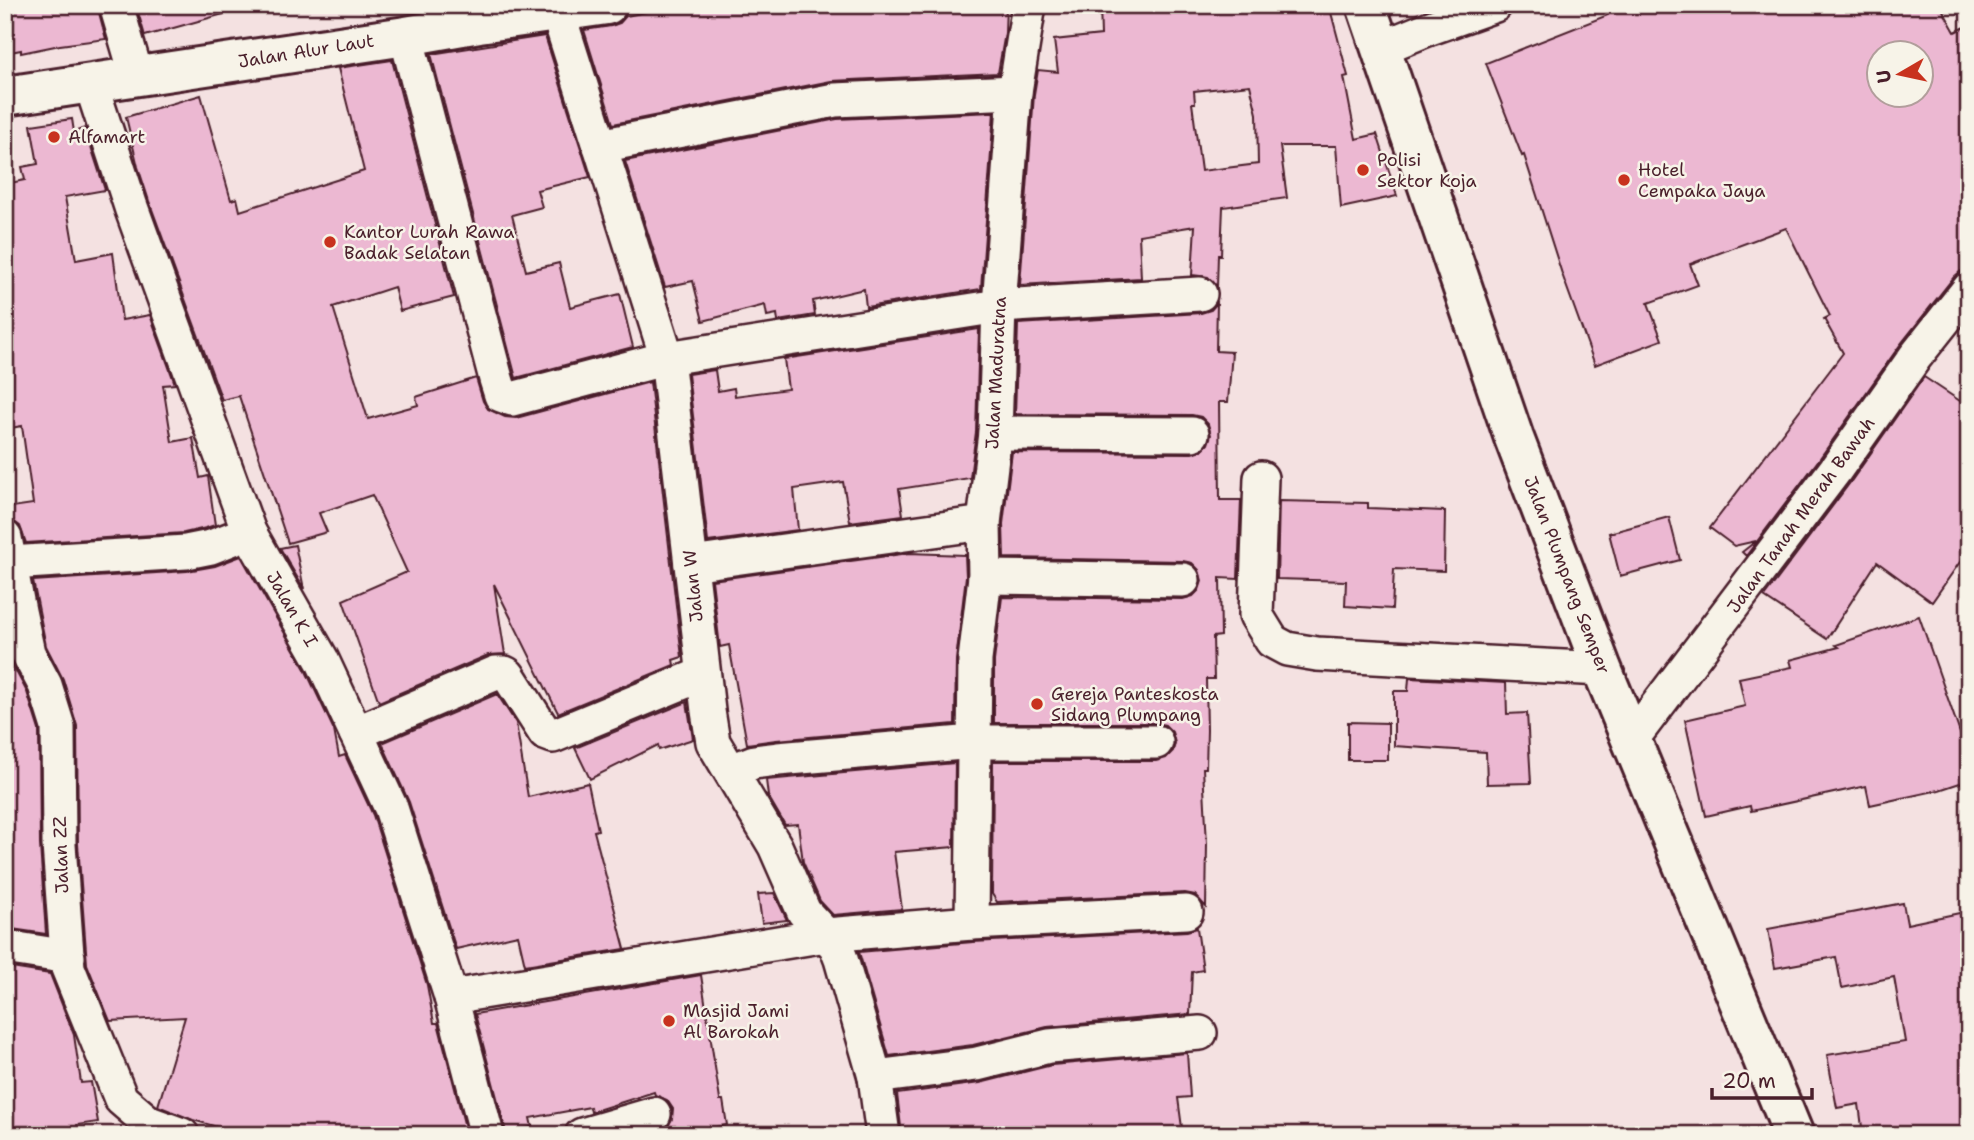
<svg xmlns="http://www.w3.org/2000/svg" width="1974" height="1140" font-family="'Shantell Sans',sans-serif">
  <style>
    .building { fill: #ecb8d2; stroke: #4a1f2b; stroke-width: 2; fill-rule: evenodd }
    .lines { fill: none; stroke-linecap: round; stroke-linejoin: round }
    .minor-casing { stroke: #4a1f2b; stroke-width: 38 }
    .tertiary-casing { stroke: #4a1f2b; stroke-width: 44 }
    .secondary-casing { stroke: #4a1f2b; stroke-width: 44 }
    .minor { stroke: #f7f3e8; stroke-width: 33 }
    .tertiary { stroke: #f7f3e8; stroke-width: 38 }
    .secondary { stroke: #f7f3e8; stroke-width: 38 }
    .poi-dot { fill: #c8321e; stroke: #f7f3e8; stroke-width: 2.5 }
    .labels { text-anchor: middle; stroke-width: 5; stroke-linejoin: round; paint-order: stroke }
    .street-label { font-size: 18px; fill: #4a1f2b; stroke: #f7f3e8 }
    .poi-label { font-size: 18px; fill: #4a1f2b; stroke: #f7f3e8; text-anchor: start }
  </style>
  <rect width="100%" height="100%" fill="#f4e1e1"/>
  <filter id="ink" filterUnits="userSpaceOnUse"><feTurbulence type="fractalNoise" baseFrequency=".0143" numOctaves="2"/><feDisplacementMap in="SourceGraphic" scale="14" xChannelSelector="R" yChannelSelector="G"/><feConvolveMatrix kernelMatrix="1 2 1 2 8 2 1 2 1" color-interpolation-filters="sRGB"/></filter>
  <g filter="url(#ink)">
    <g class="building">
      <polygon points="5,5 97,5 106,39 60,45 21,53 21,50 5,53"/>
      <polygon points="136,5 226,5 227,13 145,36"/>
      <polygon points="682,5 792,5 793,10 859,5 1006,5 1005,33 998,73 831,81 613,124 584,30 611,26 620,23 626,16"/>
      <path d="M1100,5H1329L1348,76L1344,77L1356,139L1377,134L1397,196L1341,208L1336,146H1280L1287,198L1223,207L1221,255H1218L1217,287L1208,277L1192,275L1195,226L1139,235L1141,278L1020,285L1034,94L1038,70L1058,72L1054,40L1101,35ZM1250,85L1257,114L1258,164L1201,171L1192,103H1195L1194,91Z"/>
      <path d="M1605,5H1940L1955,32L1969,25V270L1961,271L1954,277L1900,345L1820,458L1746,556L1742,552L1756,541L1734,546L1710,528L1843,353L1824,319L1830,316L1786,228L1690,264L1698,285L1648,303L1662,340L1595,365L1562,274L1524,155L1522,156L1486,63L1608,15ZM1880,52H1922V94H1880Z"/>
      <polygon points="545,36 590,177 537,190 542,207 512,215 526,271 559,263 570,307 620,294 633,347 516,378 431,54"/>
      <polygon points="392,60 454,297 400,311 394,287 333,307 368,419 418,405 416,397 476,378 483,401 488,409 505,417 516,418 650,382 682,657 673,660 674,665 558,713 494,584 505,654 488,655 379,702 343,600 407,572 372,495 319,513 327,532 288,543 239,396 222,400 149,201 138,167 126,117 201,95 231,200 237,198 240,211 364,171 338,68"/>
      <polygon points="994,112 981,289 866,307 864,289 813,301 815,315 778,321 777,314 767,316 765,305 703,321 693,281 665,287 625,161 837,119"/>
      <polygon points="72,119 74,132 85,128 105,190 65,197 76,260 113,253 122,320 150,315 175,384 163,385 172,442 193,438 200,478 208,476 215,525 206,528 184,533 26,543 20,526 12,520 5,519 5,508 33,504 22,426 5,429 5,353 10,352 5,317 5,184 25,180 22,167 38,164 31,125"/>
      <polygon points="1217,303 1216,351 1232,352 1228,402 1219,402 1220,500 1241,500 1238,579 1220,578 1221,636 1213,637 1214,679 1206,679 1207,730 1206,768 1203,768 1207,844 1206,907 1195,895 1185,893 997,902 992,894 993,761 1156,761 1166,758 1173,751 1175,743 1172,732 1165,725 1156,723 994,723 994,661 1002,597 1183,599 1193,596 1199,590 1202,581 1199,570 1192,563 1183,561 1004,558 1003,524 1012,452 1192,453 1202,450 1208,444 1211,435 1208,424 1201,417 1192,415 1015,414 1018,324 1201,313 1211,310"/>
      <polygon points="979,329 976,432 970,478 899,489 903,515 850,522 843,482 794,489 798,530 708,542 688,374 715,370 718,391 734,388 735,396 788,389 784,359"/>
      <polygon points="1924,377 1969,407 1969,549 1932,602 1877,562 1827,639 1764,597 1852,480"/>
      <polygon points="1279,501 1368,503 1368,508 1445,511 1444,571 1394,569 1392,609 1345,606 1346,581 1277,579"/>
      <polygon points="1669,517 1680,560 1620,576 1609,533"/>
      <polygon points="295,545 304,589 280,548"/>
      <polygon points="909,553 965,555 966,576 956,660 955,724 776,740 747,744 729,645 720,647 712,580"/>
      <polygon points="241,556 305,669 334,730 339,757 345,755 373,815 427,985 434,1023 438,1023 467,1135 222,1135 221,1128 193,1120 158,1106 185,1017 110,1021 87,964 78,844 77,726 63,679 46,646 33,581 187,571 215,566"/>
      <polygon points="1919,616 1969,759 1969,780 1939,790 1870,805 1866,786 1751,811 1750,806 1706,816 1685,720 1745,706 1739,678 1792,667 1790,660 1839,647 1836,645"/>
      <polygon points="5,639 11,662 27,692 39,730 40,845 46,934 5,928"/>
      <polygon points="1409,678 1506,683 1507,714 1527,713 1531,783 1487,784 1486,752 1394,746 1394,691 1408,691"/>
      <polygon points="497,694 516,723 528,797 588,783 598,830 594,831 625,949 525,965 518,935 456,949 409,802 382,743"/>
      <polygon points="687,702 693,739 659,750 658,745 590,779 575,748"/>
      <polygon points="1348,722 1388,723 1388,760 1348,760"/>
      <polygon points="955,763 954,847 894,852 902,909 833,915 820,901 803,862 798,824 785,825 768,796 766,780"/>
      <polygon points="774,893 787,920 762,923 758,894"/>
      <polygon points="1903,903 1907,924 1969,911 1969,1135 1863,1135 1859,1104 1837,1108 1827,1055 1905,1042 1894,977 1842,988 1836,957 1775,968 1768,929"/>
      <polygon points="1197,928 1203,970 1192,972 1190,1014 1047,1027 973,1045 889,1056 859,952 973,942 1187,931"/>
      <polygon points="5,967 50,974 74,1035 81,1083 91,1082 98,1122 77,1125 79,1135 5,1135"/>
      <polygon points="701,975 720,1100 723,1100 727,1125 670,1135 660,1135 660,1132 667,1128 672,1119 673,1109 667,1100 655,1095 654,1092 591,1112 590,1107 530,1118 532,1127 506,1132 475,1014"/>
      <polygon points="1187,1053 1190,1097 1178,1098 1183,1135 902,1135 897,1094 980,1083 1052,1065"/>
    </g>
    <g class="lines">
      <g class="minor-casing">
        <g id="minor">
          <polyline points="116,5 137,77"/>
          <polyline points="558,13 667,358 708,711 713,742 775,846 804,912 836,946 841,959 875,1077 883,1135"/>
          <polyline points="406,36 496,379 501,395 512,399 667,358 999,306 1200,294"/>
          <polyline points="1381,48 1430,28 1495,5"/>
          <polyline points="91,84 131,207 249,532 322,660 391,808 451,997 487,1135"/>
          <polyline points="600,146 835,100 1015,92"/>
          <polyline points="995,433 1192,434"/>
          <polyline points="1261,478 1256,615 1272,641 1287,649 1317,654 1602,669"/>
          <polyline points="5,538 19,611 28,653 45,685 58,727 59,845 68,968 121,1099 149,1123 182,1135"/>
          <polyline points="10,563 186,552 211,547 249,532"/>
          <polyline points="691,564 984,523"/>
          <polyline points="985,577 1183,580"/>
          <polyline points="356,733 496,673 505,673 508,675 545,733 553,736 703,674"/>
          <polyline points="1632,739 1836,469 1915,357 1969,289"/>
          <polyline points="731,771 754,762 778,759 974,742 1156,742"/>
          <polyline points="972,923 975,660 985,577 984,523 995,433 999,306 1015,92 1029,5"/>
          <polyline points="5,947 68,957"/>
          <polyline points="451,997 826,935 972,923 1186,912"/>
          <polyline points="875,1077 977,1064 1049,1046 1200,1033"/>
          <polyline points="582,1135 654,1114"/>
        </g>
      </g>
      <g class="tertiary-casing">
        <polyline id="tertiary" points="5,96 406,36 479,23 607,5"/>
      </g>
      <g class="secondary-casing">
        <polyline id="secondary" points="1366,5 1514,438 1602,669 1794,1135"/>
      </g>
      <use href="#minor" class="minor"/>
      <use href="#tertiary" class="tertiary"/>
      <use href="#secondary" class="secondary"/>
    </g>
  </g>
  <g class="poi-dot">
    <circle cx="54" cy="137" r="7"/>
    <circle cx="1363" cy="170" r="7"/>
    <circle cx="1624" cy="180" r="7"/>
    <circle cx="330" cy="242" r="7"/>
    <circle cx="1037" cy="704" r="7"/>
    <circle cx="669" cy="1021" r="7"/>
  </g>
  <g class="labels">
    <g class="street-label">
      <text transform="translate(306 51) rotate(-9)" y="6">Jalan Alur Laut</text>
      <text transform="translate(996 373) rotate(-87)" y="6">Jalan Maduratna</text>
      <text transform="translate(1801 515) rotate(-54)" y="6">Jalan Tanah Merah Bawah</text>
      <text transform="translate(1567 575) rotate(69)" y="6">Jalan Plumpang Semper</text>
      <text transform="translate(693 586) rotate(-96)" y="6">Jalan W</text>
      <text transform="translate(292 609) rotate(60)" y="6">Jalan K I</text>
      <text transform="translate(61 855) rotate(-92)" y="6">Jalan ZZ</text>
    </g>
    <g class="poi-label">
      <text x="68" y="143">Alfamart</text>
      <text x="1377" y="166">Polisi<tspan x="1377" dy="21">Sektor Koja</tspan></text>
      <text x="1638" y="176">Hotel<tspan x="1638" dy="21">Cempaka Jaya</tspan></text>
      <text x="344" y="238">Kantor Lurah Rawa<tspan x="344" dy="21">Badak Selatan</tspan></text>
      <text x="1051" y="700">Gereja Panteskosta<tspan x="1051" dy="21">Sidang Plumpang</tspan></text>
      <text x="683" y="1017">Masjid Jami<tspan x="683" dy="21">Al Barokah</tspan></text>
    </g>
  </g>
  <rect width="1974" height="1140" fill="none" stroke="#f7f3e8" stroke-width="28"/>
  <rect x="14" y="14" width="1946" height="1112" fill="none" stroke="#4a1f2b" stroke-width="2.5" filter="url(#ink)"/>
  <g transform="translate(1900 74) rotate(261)"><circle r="33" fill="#f7f3e8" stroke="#b29e9c" stroke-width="2"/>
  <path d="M0-5L12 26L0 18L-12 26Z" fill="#c8321e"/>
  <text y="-10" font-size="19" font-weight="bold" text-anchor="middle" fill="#4a1f2b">U</text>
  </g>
  <path d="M1712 1088v10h100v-10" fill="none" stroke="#4a1f2b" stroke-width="3.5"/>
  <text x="1722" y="1088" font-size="21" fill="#4a1f2b" stroke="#f7f3e8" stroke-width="5" paint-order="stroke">20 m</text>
</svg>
